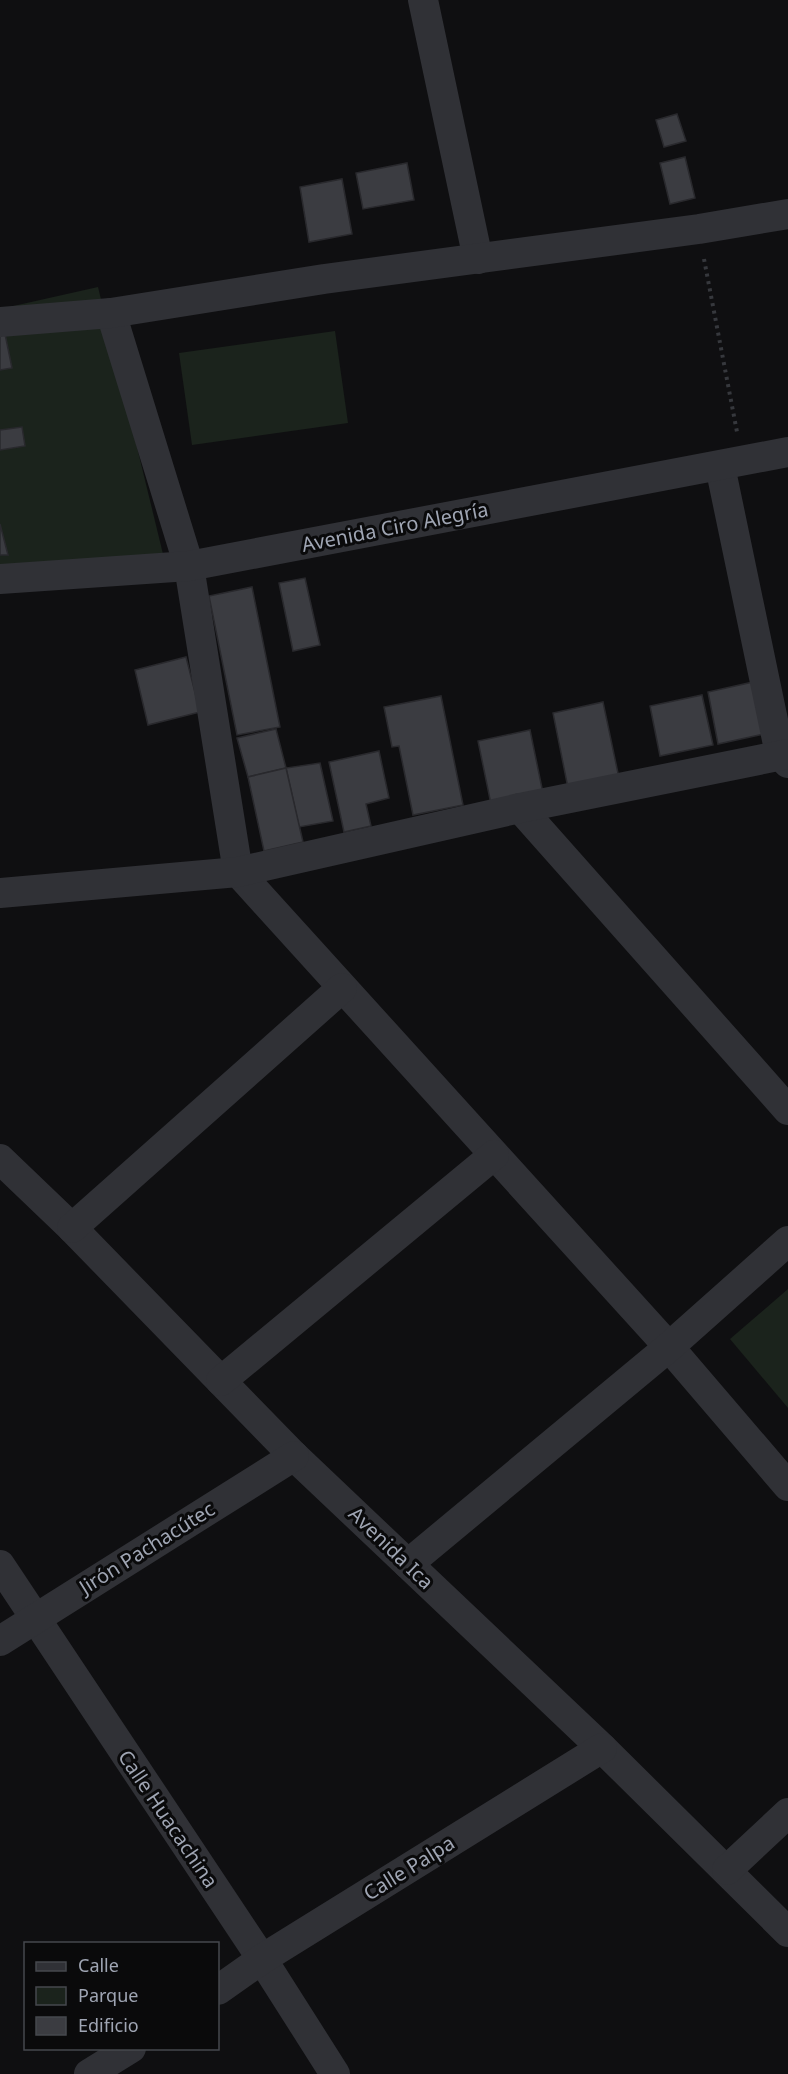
<svg xmlns="http://www.w3.org/2000/svg" width="788" height="2074" font-family="'Noto Sans',sans-serif">
  <style>
    .green { fill: #1b231c }
    .building { fill: #3b3c41; stroke: #29292d; stroke-width: 1.5 }
    .lines { fill: none; stroke-linecap: round; stroke-linejoin: round }
    .path { stroke: #36383d; stroke-width: 4; stroke-dasharray: 3 4.5; stroke-linecap: butt }
    .minor { stroke: #303136; stroke-width: 30 }
    .labels { text-anchor: middle; stroke-width: 6; stroke-linejoin: round; paint-order: stroke }
    .street-label { font-size: 20px; fill: #9fa5b3; stroke: #0a0a0b }
  </style>
  <rect width="100%" height="100%" fill="#0f0f11"/>
  <g class="green">
    <polygon points="98,287 163,554 0,569 0,309"/>
    <polygon points="335,331 348,423 192,445 179,353"/>
    <polygon points="788,1289 788,1408 730,1339"/>
  </g>
  <g class="building">
    <polygon points="677,114 686,141 664,147 656,120"/>
    <polygon points="685,157 695,198 670,204 660,163"/>
    <polygon points="407,163 414,200 363,209 356,173"/>
    <polygon points="342,179 352,234 309,242 300,187"/>
    <polygon points="5,334 12,368 0,370 0,335"/>
    <polygon points="22,427 25,446 0,450 0,430"/>
    <polygon points="0,524 8,555 0,555"/>
    <polygon points="305,578 320,645 293,651 279,583"/>
    <polygon points="252,587 280,727 237,735 209,596"/>
    <polygon points="186,657 200,712 148,725 135,670"/>
    <polygon points="753,682 764,734 718,744 708,692"/>
    <polygon points="702,695 713,745 660,756 650,706"/>
    <polygon points="441,696 463,805 413,815 399,746 392,747 384,707"/>
    <polygon points="603,702 619,778 568,788 553,713"/>
    <polygon points="276,729 286,768 248,777 237,738"/>
    <polygon points="530,730 544,798 492,809 478,741"/>
    <polygon points="379,751 389,798 366,804 371,826 344,832 329,762"/>
    <polygon points="320,763 333,821 299,827 286,768"/>
    <polygon points="286,768 303,842 264,851 248,777"/>
  </g>
  <g class="lines">
    <polyline class="path" points="704,259 737,432"/>
    <g class="minor">
      <polyline points="423,0 478,259"/>
      <polyline points="111,313 189,566 238,872 669,1347 788,1486"/>
      <polyline points="0,322 111,313 324,279 699,229 788,214"/>
      <polyline points="720,466 780,754 788,763"/>
      <polyline points="0,579 189,566 788,452"/>
      <polyline points="520,808 788,1110"/>
      <polyline points="0,893 238,872 520,808 788,754"/>
      <polyline points="0,1159 72,1228 294,1456 602,1748 788,1932"/>
      <polyline points="72,1228 342,988"/>
      <polyline points="221,1381 494,1155"/>
      <polyline points="408,1564 669,1347 788,1241"/>
      <polyline points="0,1565 262,1959 335,2074"/>
      <polyline points="0,1641 294,1456"/>
      <polyline points="727,1870 788,1813"/>
      <polyline points="218,1990 262,1959 602,1748"/>
      <polyline points="89,2074 131,2048"/>
    </g>
  </g>
  <g class="labels">
    <g class="street-label">
      <text transform="translate(395 527) rotate(-11)" y="7">Avenida Ciro Alegría</text>
      <text transform="translate(147 1548) rotate(-32)" y="7">Jirón Pachacútec</text>
      <text transform="translate(391 1548) rotate(44)" y="7">Avenida Ica</text>
      <text transform="translate(168 1819) rotate(56)" y="7">Calle Huacachina</text>
      <text transform="translate(409 1868) rotate(-32)" y="7">Calle Palpa</text>
    </g>
  </g>
  <rect x="24" y="1942" width="195" height="108" fill="#0a0a0b" stroke="#46484e" stroke-width="1.5"/>
  <rect x="36" y="1962" width="30" height="9" fill="#303136" stroke="#46484e" stroke-width="1.5"/>
  <text x="78" y="1972" font-size="18" fill="#9fa5b3">Calle</text>
  <rect x="36" y="1987" width="30" height="18" fill="#1b231c" stroke="#46484e" stroke-width="1.5"/>
  <text x="78" y="2002" font-size="18" fill="#9fa5b3">Parque</text>
  <rect x="36" y="2017" width="30" height="18" fill="#3b3c41" stroke="#46484e" stroke-width="1.5"/>
  <text x="78" y="2032" font-size="18" fill="#9fa5b3">Edificio</text>
</svg>
